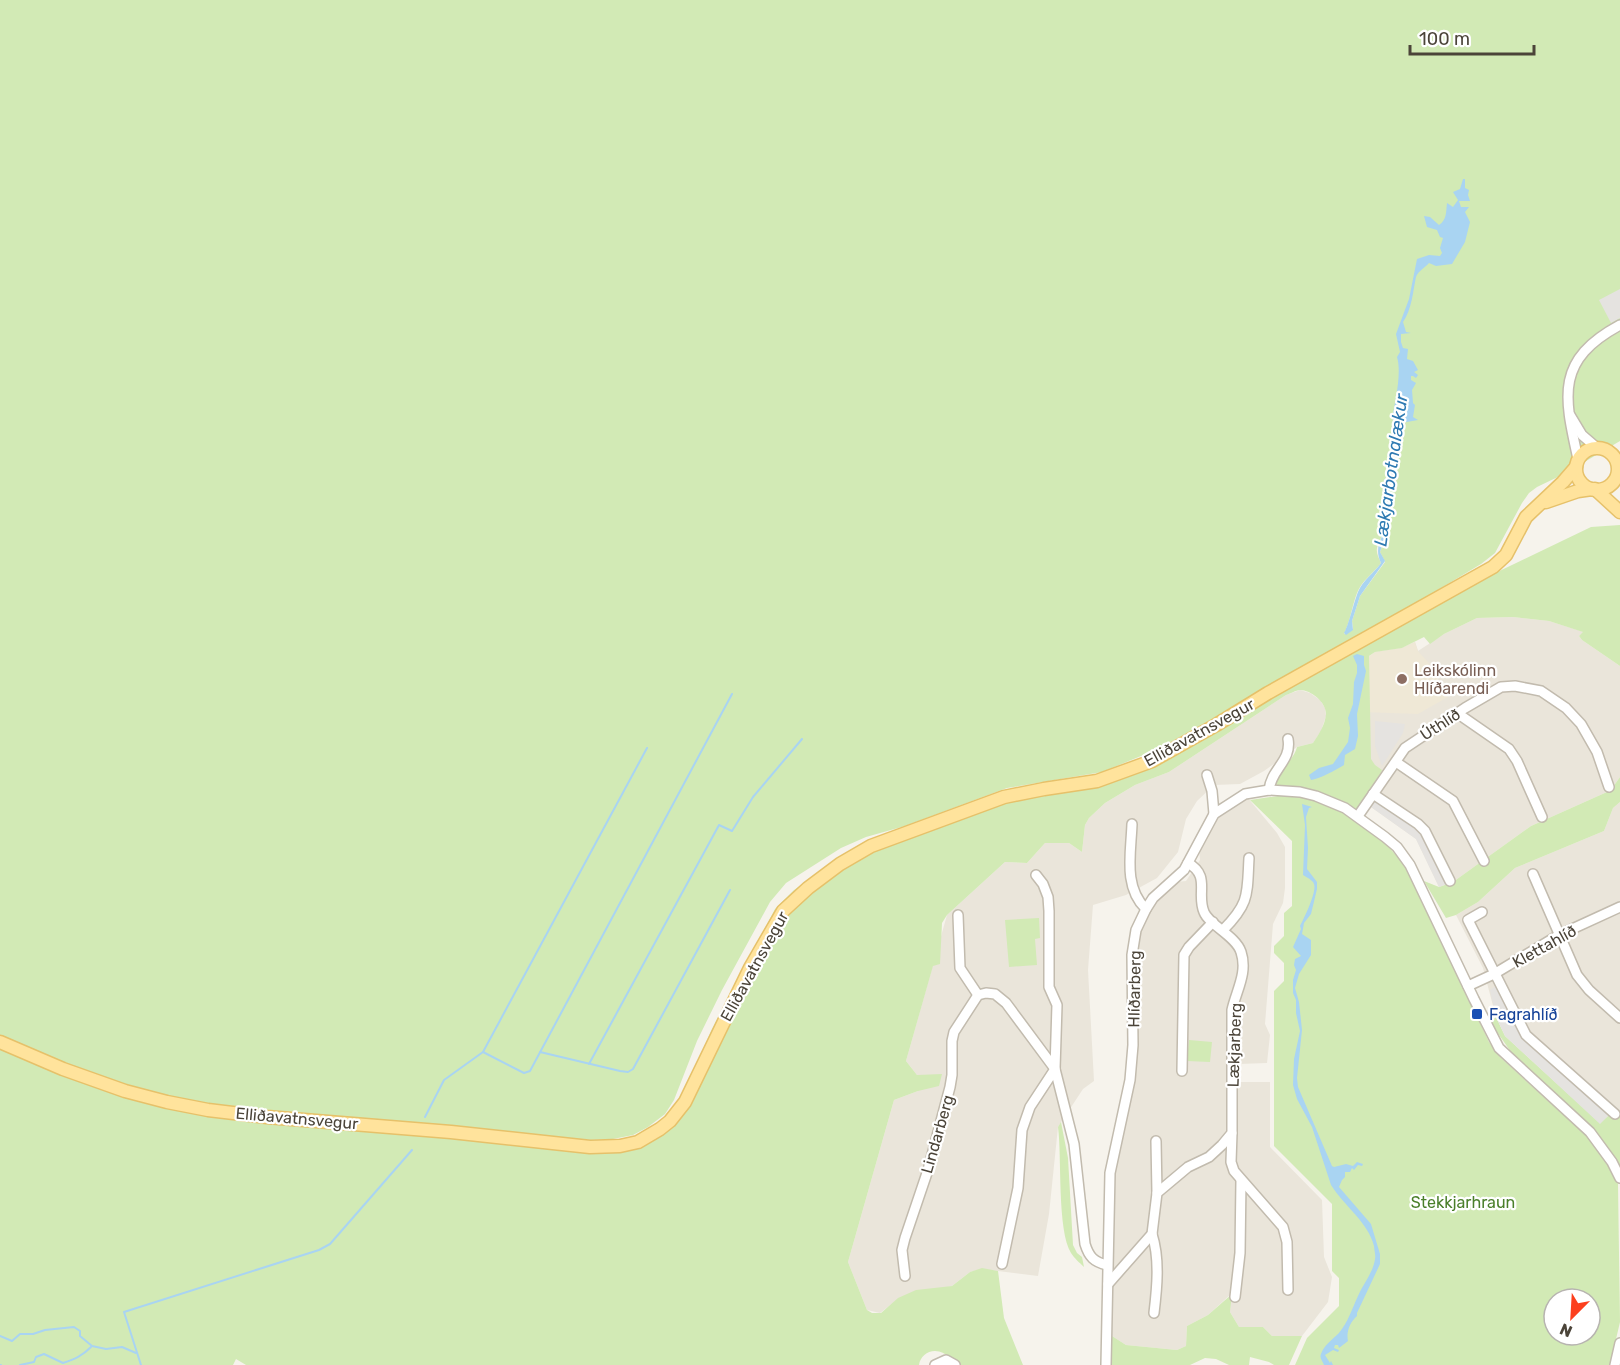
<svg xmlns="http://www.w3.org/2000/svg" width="1620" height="1365" font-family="Rubik,sans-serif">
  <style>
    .residential { fill: #eae5da }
    .education { fill: #efe8d6 }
    .green { fill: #d2eab5; fill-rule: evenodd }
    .parking { fill: #e5e3e0 }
    .water { fill: #a9d4f2 }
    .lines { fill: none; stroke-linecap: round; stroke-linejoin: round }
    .stream { stroke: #a9d4f2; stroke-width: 2 }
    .minor-casing { stroke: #c2bbae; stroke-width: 12 }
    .major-casing { stroke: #e6c16a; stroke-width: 15 }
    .minor { stroke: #fff; stroke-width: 9 }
    .major { stroke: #ffe39c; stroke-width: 12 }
    .education-dot { fill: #8d6e63; stroke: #fff; stroke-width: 2 }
    .transit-dot { fill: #1a4fb4; stroke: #fff; stroke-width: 2 }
    .labels { text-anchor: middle; stroke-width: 4.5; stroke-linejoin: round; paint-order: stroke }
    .education-label { font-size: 16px; fill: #785e54; stroke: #fff; text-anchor: start }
    .street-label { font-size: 16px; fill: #4b4439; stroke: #fff }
    .transit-label { font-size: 16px; fill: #164399; stroke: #fff; text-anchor: start }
    .park-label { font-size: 16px; fill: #4a7f2a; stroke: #fff }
    .water-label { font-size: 18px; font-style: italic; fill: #2e7ab2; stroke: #fff }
  </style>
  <rect width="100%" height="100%" fill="#f6f3ec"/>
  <g class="residential">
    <polygon points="1513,617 1549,621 1584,632 1579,636 1582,640 1620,666 1620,777 1613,787 1607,792 1531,826 1453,882 1439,887 1416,839 1371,807 1356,795 1368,754 1363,735 1375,652 1402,648 1415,642 1418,651 1444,634 1477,618"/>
    <polygon points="1300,690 1310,693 1320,700 1325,708 1326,716 1321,731 1313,743 1297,747 1264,771 1240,784 1214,785 1197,801 1186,819 1178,852 1157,878 1126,895 1093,905 1088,970 1094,1081 1083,1089 1058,1127 1049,1214 1038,1276 982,1269 970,1272 952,1286 898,1299 880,1313 867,1310 848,1262 894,1100 918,1091 917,1075 906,1061 947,915 1005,862 1027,863 1045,843 1069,843 1082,852 1085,825 1089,818 1105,803 1135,785 1169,772 1286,695"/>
    <polygon points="1243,792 1277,833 1285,847 1285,888 1283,903 1273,924 1265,1024 1270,1035 1267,1063 1239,1064 1238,1082 1270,1082 1270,1147 1322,1200 1324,1257 1332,1277 1328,1302 1302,1336 1272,1336 1263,1327 1239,1327 1230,1312 1231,1294 1208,1315 1187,1326 1186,1346 1177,1350 1126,1345 1112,1336 1109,1198 1129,1077 1131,956 1152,896 1176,882 1186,881 1200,860 1198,839 1204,823 1218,804"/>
    <polygon points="1620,802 1620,1115 1600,1124 1496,1017 1483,968 1456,915 1478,902 1515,868 1604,831 1613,808"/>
  </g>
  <polygon class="education" points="1415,642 1418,651 1428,662 1448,697 1418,714 1362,712 1368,657 1375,652 1402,648"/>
  <g class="green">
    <path d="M0,0H1620V441L1564,474L1537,487L1529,493L1522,503L1495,553L1481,564L1346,645L1158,749L1102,772L1007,788L905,826L866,837L841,848L786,883L770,902L722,990L697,1041L674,1100L665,1114L648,1127L633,1135L613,1139L590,1140L210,1106L122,1086L0,1038ZM1410,420L1401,423L1400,438L1395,458L1394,474L1388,489L1389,524L1380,552L1385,562L1360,596L1352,621L1353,629L1344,634C1350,622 1352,606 1357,593C1362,580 1374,573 1381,563C1379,558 1376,554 1377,548C1380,536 1391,527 1383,515L1387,498L1384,479H1387L1394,456L1392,444L1399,423L1396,421Z"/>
    <path d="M1620,525V666L1582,640L1579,636L1583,632L1549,621L1513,617L1477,618L1444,634L1430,644L1424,637L1402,648L1375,652L1369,656L1371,759L1375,765L1382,770L1381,773L1357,809H1355L1350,815L1382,839L1407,868L1489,1042L1500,1057L1592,1141L1610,1166L1618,1184L1620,1322L1610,1365H1295L1307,1338L1339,1306V1278L1332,1271V1204L1274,1146V991L1284,981V963L1274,953V946L1284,936V913L1292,906V841L1250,800L1278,796V785L1274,784C1278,768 1292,764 1297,747L1313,743C1319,734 1325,725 1326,714C1326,702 1311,690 1300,690C1296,690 1290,694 1286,695L1169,772L1135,785L1105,803L1089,818L1085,825L1082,852L1069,843H1045L1027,863L1005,862L947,915L942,923L940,964L933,966L906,1061L917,1075L942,1074L939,1086L918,1091L894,1100L848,1262L867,1310L872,1313H881L898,1298L916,1290L952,1286L970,1272L982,1268L998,1271L1004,1318L1023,1365C1012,1365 967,1365 960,1365C951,1361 947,1351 935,1351C927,1351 920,1357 919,1365H246L236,1359L233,1365H0V1046L135,1098L616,1148L674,1115L712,1029L775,909L794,890L828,866L991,802L1102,781L1462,589L1591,527ZM1554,1299H1590V1335H1554Z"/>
    <polygon points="1620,777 1620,802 1613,808 1604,831 1515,868 1478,902 1456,915 1446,918 1424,881 1439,887 1453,882 1531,826 1607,792 1613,787"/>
    <polygon points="1039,918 1040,938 1035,939 1037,965 1009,967 1005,920"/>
    <polygon points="1496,1017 1505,1036 1600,1123 1608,1116 1620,1115 1620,1170 1579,1117 1511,1052 1490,1022"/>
    <polygon points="1189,1040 1212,1042 1210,1062 1187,1061"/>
    <path d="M1061,1122L1068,1158L1073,1245L1077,1253L1082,1257L1084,1267C1080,1263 1074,1258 1071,1253C1057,1230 1062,1157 1058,1127Z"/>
    <polygon points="1232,1294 1230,1312 1239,1327 1263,1327 1272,1336 1302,1336 1289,1365 1274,1365 1269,1362 1250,1357 1249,1365 1229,1365 1216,1359 1205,1358 1190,1365 1111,1365 1112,1336 1126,1345 1177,1350 1186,1346 1187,1326 1208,1315"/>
  </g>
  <g class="parking">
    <polygon points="1620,289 1620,318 1611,323 1599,300"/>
    <polygon points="1375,721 1405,724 1403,733 1382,766 1375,746"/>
    <polygon points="1379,795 1424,825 1453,882 1439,887 1416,839 1371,807"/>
    <polygon points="1502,982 1519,1018 1533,1037 1608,1116 1600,1124 1505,1036 1496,1017 1490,990"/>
  </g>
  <g class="water">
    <path d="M1463,179H1465V188L1469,190L1468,195L1470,201H1459L1461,207H1469L1465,212L1470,222L1465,242L1452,264L1436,266L1429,263C1426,267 1418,271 1416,277C1413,291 1412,309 1403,322L1406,332L1411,333L1401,334V342L1403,348L1408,349L1407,359L1413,361L1418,370L1414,372L1418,375L1416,378L1413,376H1411V380L1416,383L1412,390L1413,403L1415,405L1413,417L1418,420L1401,423L1400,438L1395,458L1394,474L1388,489L1389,524L1380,552L1385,561L1360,596L1352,621L1353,630L1346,635L1344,633C1348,627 1354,602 1358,592C1363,580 1374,573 1381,563C1370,540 1394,531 1383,515L1387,498L1384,479H1387L1394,456L1392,444L1399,423L1392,419C1395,402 1402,373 1397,357L1400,352L1396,334L1409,299L1417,259L1429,255L1440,256L1442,253L1440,248L1443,238L1440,237L1437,230L1427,227L1424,216L1430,217L1439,225C1447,220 1446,211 1447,203L1453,207L1458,200L1453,192L1460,189Z"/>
    <path d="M1357,654L1364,656V665L1366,671L1357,714L1358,736L1355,749L1345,755L1344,765C1336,770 1319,779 1311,780L1309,775L1319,768L1333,764L1348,742L1350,728L1348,718L1353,704L1354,682L1357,673V665L1353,656Z"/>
    <path d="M1302,804L1312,807L1309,808L1306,817L1308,848L1307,869L1317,882V889L1311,914L1304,923L1302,934L1311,940V955L1299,974L1295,988L1299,1002L1302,1030L1297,1078L1298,1087L1332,1166L1334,1167L1346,1164L1353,1166L1357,1162L1363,1164L1362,1166L1358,1165L1354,1170L1352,1168L1350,1172H1345V1177L1342,1180L1339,1187L1371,1224L1380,1254V1264L1357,1313V1316C1350,1322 1346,1332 1348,1341L1339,1348L1338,1345H1335L1334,1348L1339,1350L1338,1352L1333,1350L1325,1355L1330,1363L1331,1361L1333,1365H1324C1323,1362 1319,1358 1321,1354C1324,1345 1333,1339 1339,1333C1348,1322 1352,1309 1358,1296C1363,1284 1373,1273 1375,1259C1376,1256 1374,1249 1374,1246C1368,1222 1345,1207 1331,1185L1312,1127L1297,1099L1293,1085L1294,1059L1300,1031L1296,1013V1000L1293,993V980L1296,970L1294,965L1295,959L1301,956L1293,947L1301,929L1300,926C1304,918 1317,892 1314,884C1313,880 1306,877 1303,875L1305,825Z"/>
  </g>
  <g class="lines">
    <g class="stream">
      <polyline points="483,1052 524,1073 530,1071 732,694"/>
      <polyline points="540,1052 620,1071 628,1072 633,1069 730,890"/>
      <polyline points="589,1064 719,825 732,831 753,797 802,739"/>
      <polyline points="425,1117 444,1080 483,1052 647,748"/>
      <polyline points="0,1336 12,1341 20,1334 33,1334 45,1330 74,1327 80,1331 80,1336 92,1346 106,1349 122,1347 136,1353"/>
      <polyline points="0,1365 1,1365"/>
      <path d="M20,1365L34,1362L36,1357L44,1354L63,1363C75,1359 82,1356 91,1347"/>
      <polyline points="141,1365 124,1312 319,1250 330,1244 412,1150"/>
    </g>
    <g class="minor-casing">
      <g id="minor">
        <polyline points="1570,415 1582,435 1597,448"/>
        <path d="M1578,459C1564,396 1555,360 1620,325"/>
        <polyline points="1457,713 1509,749 1517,761 1542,817"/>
        <polyline points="1396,762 1453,801 1484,861"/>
        <polyline points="1207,775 1212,791 1214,814"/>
        <path d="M1269,790C1271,769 1292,761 1288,739"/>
        <polyline points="1373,794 1418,824 1425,831 1450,881"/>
        <polyline points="1358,816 1405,748 1465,708 1501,687 1515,686 1541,691 1566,708 1581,724 1597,752 1609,787"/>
        <path d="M1132,824C1131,853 1123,887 1146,909"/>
        <polyline points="1533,874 1577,975 1589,990 1620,1018"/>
        <polyline points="1482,912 1468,920 1526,1035 1615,1114"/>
        <polyline points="958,915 960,968 978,995"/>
        <path d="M1223,930C1250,903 1247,894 1249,858"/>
        <polyline points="1468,986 1494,974 1559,935 1620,907"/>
        <polyline points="1182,1071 1184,955 1189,947 1213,922"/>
        <polyline points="1232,1133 1231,1162 1234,1171 1283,1227 1287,1242 1288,1290"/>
        <polyline points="1156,1141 1157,1193"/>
        <path d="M1152,1234C1160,1259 1157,1288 1154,1313"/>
        <polyline points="1002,1264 1018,1188 1022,1130 1030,1107 1055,1069 1057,1005 1049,987 1049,911 1048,897 1043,884 1036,875"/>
        <path d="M905,1276L902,1250L905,1238L928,1170L950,1087L952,1075V1041L954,1032L978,995L986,993L995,994L1006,1003L1055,1069L1074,1144L1085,1244C1089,1257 1094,1262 1107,1265"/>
        <path d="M1108,1284L1152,1234L1157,1193L1188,1167L1209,1157L1222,1145L1232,1133V1010C1236,991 1248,973 1241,952C1236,936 1209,925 1204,912C1196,893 1211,876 1188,863"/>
        <polyline points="1235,1297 1240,1253 1241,1180"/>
        <polyline points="935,1365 946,1360 955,1365"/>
        <polyline points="1106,1365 1110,1173 1130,1080 1133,1045 1132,955 1136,930 1146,909 1153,898 1184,870 1214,814 1245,794 1269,790 1300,792 1316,796 1345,808 1385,837 1397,847 1410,865 1474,999 1499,1048 1590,1132 1612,1162 1620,1178"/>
        <polyline points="1615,1365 1620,1343"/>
      </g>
    </g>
    <g class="major-casing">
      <g id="major">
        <circle cx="1597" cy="469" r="21"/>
        <polyline points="1595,489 1620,512"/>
        <polyline points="1546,502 1578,491 1592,489"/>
        <polyline points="0,1042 63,1069 125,1091 167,1102 208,1110 267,1117 451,1132 590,1147 620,1146 638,1142 660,1129 670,1121 685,1102 750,968 783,911 808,888 840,864 871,846 1004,797 1044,789 1097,781 1152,761 1216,725 1268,693 1493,567 1506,555 1526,517 1563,482 1576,467"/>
      </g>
    </g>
    <use href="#minor" class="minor"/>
    <use href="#major" class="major"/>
  </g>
  <circle class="education-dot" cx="1402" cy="679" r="6"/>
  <rect class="transit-dot" x="1471" y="1008" width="12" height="12" rx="3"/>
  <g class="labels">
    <g class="education-label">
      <text x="1414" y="676">Leikskólinn<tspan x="1414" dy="18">Hlíðarendi</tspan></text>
    </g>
    <g class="street-label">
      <text transform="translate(1440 724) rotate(-33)" y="6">Úthlíð</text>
      <text transform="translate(1199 732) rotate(-29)" y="6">Elliðavatnsvegur</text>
      <text transform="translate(1544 946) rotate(-29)" y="6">Klettahlíð</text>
      <text transform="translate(754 966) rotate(-61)" y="6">Elliðavatnsvegur</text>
      <text transform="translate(1134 989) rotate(-89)" y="6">Hlíðarberg</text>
      <text transform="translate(1234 1045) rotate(-88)" y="6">Lækjarberg</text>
      <text transform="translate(297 1118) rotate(5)" y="6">Elliðavatnsvegur</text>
      <text transform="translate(937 1134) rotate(-74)" y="6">Lindarberg</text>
    </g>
    <g class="transit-label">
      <text x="1489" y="1020">Fagrahlíð</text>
    </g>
    <g class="park-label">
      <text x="1463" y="1208">Stekkjarhraun</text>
    </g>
    <g class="water-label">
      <text transform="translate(1391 470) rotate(-82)" y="6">Lækjarbotnalækur</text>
    </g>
  </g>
  <g transform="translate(1572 1317) rotate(204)"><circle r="28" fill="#ffffff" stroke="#b7b4b0" stroke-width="1.5"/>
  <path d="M0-4.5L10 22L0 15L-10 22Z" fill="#fc3f1d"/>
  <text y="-9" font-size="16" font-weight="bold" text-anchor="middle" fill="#4b4439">N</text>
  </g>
  <path d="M1410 45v9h124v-9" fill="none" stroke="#4b4439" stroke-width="3"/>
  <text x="1419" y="45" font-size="18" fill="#4b4439" stroke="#ffffff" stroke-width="4.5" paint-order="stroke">100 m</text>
</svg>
